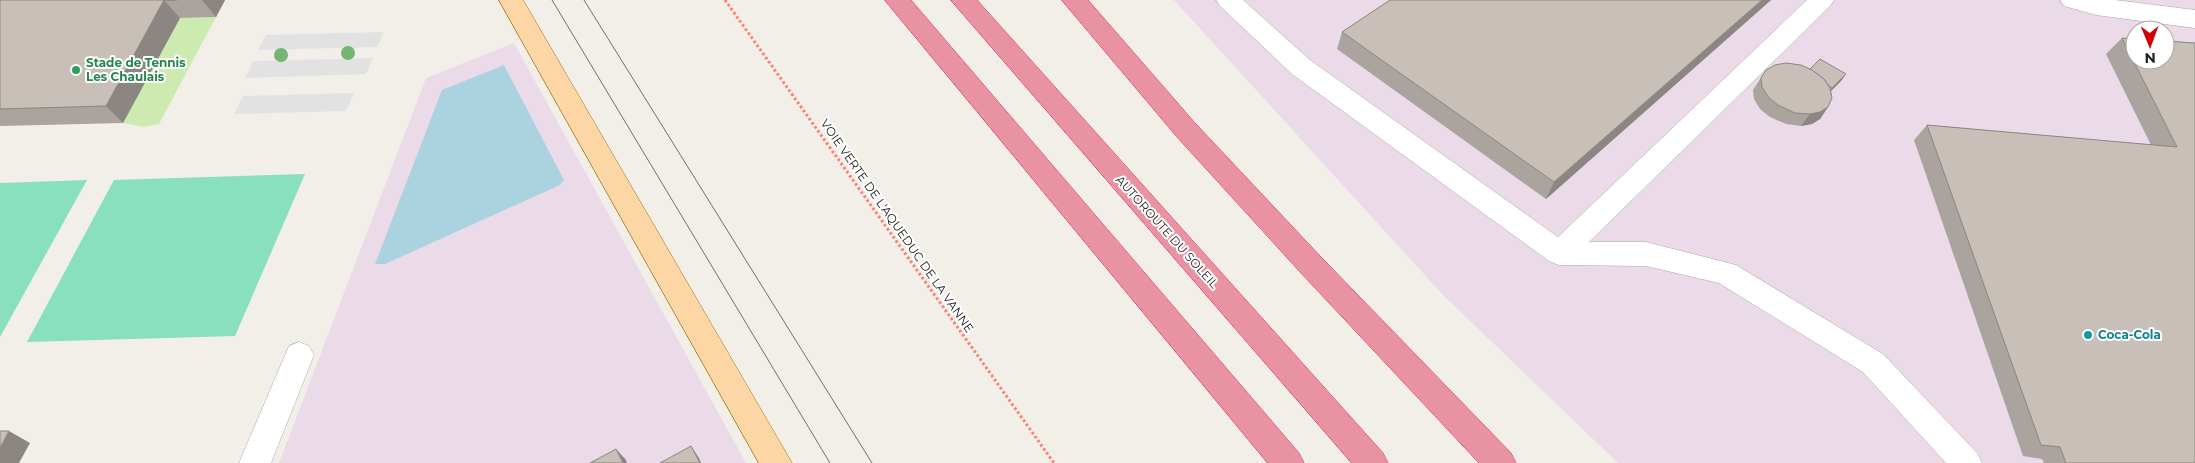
<svg xmlns="http://www.w3.org/2000/svg" width="2195" height="463" font-family="Montserrat,sans-serif">
  <style>
    .industrial { fill: #ebdbe8; fill-rule: evenodd }
    .grass { fill: #cdebb0 }
    .pitch { fill: #88e0be }
    .parking { fill: #e2e2e2 }
    .water { fill: #aad3df }
    .lines { fill: none; stroke-linecap: round; stroke-linejoin: round }
    .minor-casing { stroke: #a9a9a9; stroke-width: 1 }
    .major-casing { stroke: #a06b00; stroke-width: 1 }
    .highway-casing { stroke: #dc2a67; stroke-width: 1 }
    .path { stroke: #fa8072; stroke-width: 3; stroke-dasharray: 2.5 2.5; stroke-linecap: butt }
    .minor { fill: #fff; fill-rule: evenodd }
    .major { fill: #fcd6a4; fill-rule: evenodd }
    .highway { fill: #e892a2; fill-rule: evenodd }
    .tram { stroke: #707070; stroke-width: 1 }
    .tree { fill: #74b475 }
    .wall { fill: #aba49e }
    .shaded-wall { fill: #8b8681 }
    .building { fill: #c7bfb8; stroke: #8b8681 }
    .leisure-dot { fill: #2e9e5b; stroke: #fff; stroke-width: 2 }
    .culture-dot { fill: #0f9aa8; stroke: #fff; stroke-width: 2 }
    .labels { text-anchor: middle; stroke-width: 4; stroke-linejoin: round; paint-order: stroke }
    .leisure-label { font-size: 12px; font-weight: bold; fill: #27864d; stroke: #fff; text-anchor: start }
    .street-label { font-size: 12px; fill: #222; stroke: #fff }
    .culture-label { font-size: 12px; font-weight: bold; fill: #0d838f; stroke: #fff; text-anchor: start }
  </style>
  <rect width="100%" height="100%" fill="#f2efe9"/>
  <g class="industrial">
    <path d="M1174,0H2195V463H1618L1443,295ZM2135,30H2165V60H2135Z"/>
    <polygon points="514,43 746,463 279,463 426,78"/>
  </g>
  <polygon class="grass" points="216,17 159,124 144,127 123,123 180,18"/>
  <g class="pitch">
    <polygon points="305,174 235,336 27,342 114,180"/>
    <polygon points="87,180 0,337 0,183"/>
  </g>
  <g class="parking">
    <polygon points="384,32 377,47 258,50 266,35"/>
    <polygon points="373,58 366,74 245,78 253,61"/>
    <polygon points="354,93 346,111 234,114 243,96"/>
  </g>
  <polygon class="water" points="504,65 564,180 560,185 385,264 375,264 442,90"/>
  <g class="lines">
    <g class="minor-casing">
      <g id="minor">
        <polygon points="1216,0 1243,0 1310,60 1558,237 1807,0 1834,0 1830,6 1589,242 1646,242 1736,265 1883,354 1977,453 1982,463 1946,463 1863,372 1719,283 1646,266 1559,265 1549,261 1292,74 1220,6"/>
        <polygon points="2060,0 2115,0 2195,10 2195,28 2096,15 2064,6"/>
        <polygon points="299,342 309,346 314,355 271,463 239,463 289,346"/>
      </g>
    </g>
    <g class="major-casing">
      <polygon id="major" points="499,0 523,0 792,463 759,463"/>
    </g>
    <g class="highway-casing">
      <g id="highway">
        <polygon points="885,0 911,0 1299,453 1304,463 1268,463"/>
        <polygon points="951,0 977,0 1383,453 1388,463 1352,463"/>
        <polygon points="1062,0 1088,0 1195,123 1321,257 1511,453 1516,463 1479,463 1301,273 1177,137"/>
      </g>
    </g>
    <polyline class="path" points="725,0 1054,463"/>
    <use href="#minor" class="minor"/>
    <use href="#major" class="major"/>
    <use href="#highway" class="highway"/>
    <g class="tram">
      <polyline points="552,0 830,463"/>
      <polyline points="584,0 872,463"/>
    </g>
  </g>
  <g class="tree">
    <circle cx="348" cy="53" r="7"/>
    <circle cx="281" cy="55" r="7"/>
  </g>
  <g class="wall">
    <polygon points="0,0 225,0 216,17 180,18 123,123 0,126"/>
    <polygon points="1390,0 1771,0 1546,199 1337,49 1342,32"/>
    <polygon points="2122,38 2195,43 2195,463 2044,463 2042,459 2023,456 1914,140 1927,125 2151,145 2106,54"/>
    <polygon points="1810,69 1846,74 1841,81 1831,91 1828,107 1820,119 1812,124 1801,126 1786,124 1770,117 1760,109 1754,99 1753,90 1766,70"/>
  </g>
  <g class="shaded-wall">
    <polygon points="164,0 180,18 123,123 106,106"/>
    <polygon points="202,0 225,0 216,17"/>
    <polygon points="1762,0 1771,0 1546,199 1554,182"/>
    <polygon points="1846,74 1841,81 1827,95 1832,88"/>
    <polygon points="1828,107 1820,119 1812,124 1801,126 1810,114"/>
    <polygon points="9,431 30,443 19,463 0,463 0,448"/>
    <polygon points="691,446 699,458 701,463 700,463"/>
    <polygon points="616,449 626,460 627,463 623,463"/>
  </g>
  <g class="building">
    <polygon points="0,0 177,0 164,0 106,106 0,109"/>
    <polygon points="1390,0 1762,0 1554,182 1342,32"/>
    <polygon points="2122,38 2135,39 2135,60 2165,60 2165,41 2195,43 2195,463 2066,463 2060,447 2041,445 1927,125 2177,147"/>
    <polygon points="1820,59 1846,74 1832,88 1829,86 1824,79 1810,69"/>
    <polygon points="1786,63 1801,65 1812,70 1824,79 1830,88 1832,98 1828,107 1820,112 1810,114 1795,113 1778,105 1769,98 1762,87 1761,78 1766,70 1775,65"/>
    <polygon points="0,431 9,431 0,448"/>
    <polygon points="691,446 700,463 660,463"/>
    <polygon points="616,449 623,463 590,463"/>
  </g>
  <circle class="leisure-dot" cx="76" cy="70" r="5"/>
  <circle class="culture-dot" cx="2088" cy="335" r="5"/>
  <g class="labels">
    <g class="leisure-label">
      <text x="86" y="67">Stade de Tennis<tspan x="86" dy="14">Les Chaulais</tspan></text>
    </g>
    <g class="street-label">
      <text transform="translate(897 226) rotate(55)" y="4">VOIE VERTE DE L'AQUEDUC DE LA VANNE</text>
      <text transform="translate(1167 232) rotate(48)" y="4">AUTOROUTE DU SOLEIL</text>
    </g>
    <g class="culture-label">
      <text x="2098" y="339">Coca-Cola</text>
    </g>
  </g>
  <g transform="translate(2150 45) rotate(179)"><circle r="24" fill="#ffffff" stroke="#a7a7a7"/>
  <path d="M0-4L9 19L0 12L-9 19Z" fill="#d40000"/>
  <text y="-8" font-size="14" font-weight="bold" text-anchor="middle" fill="#222222">N</text>
  </g>
</svg>
